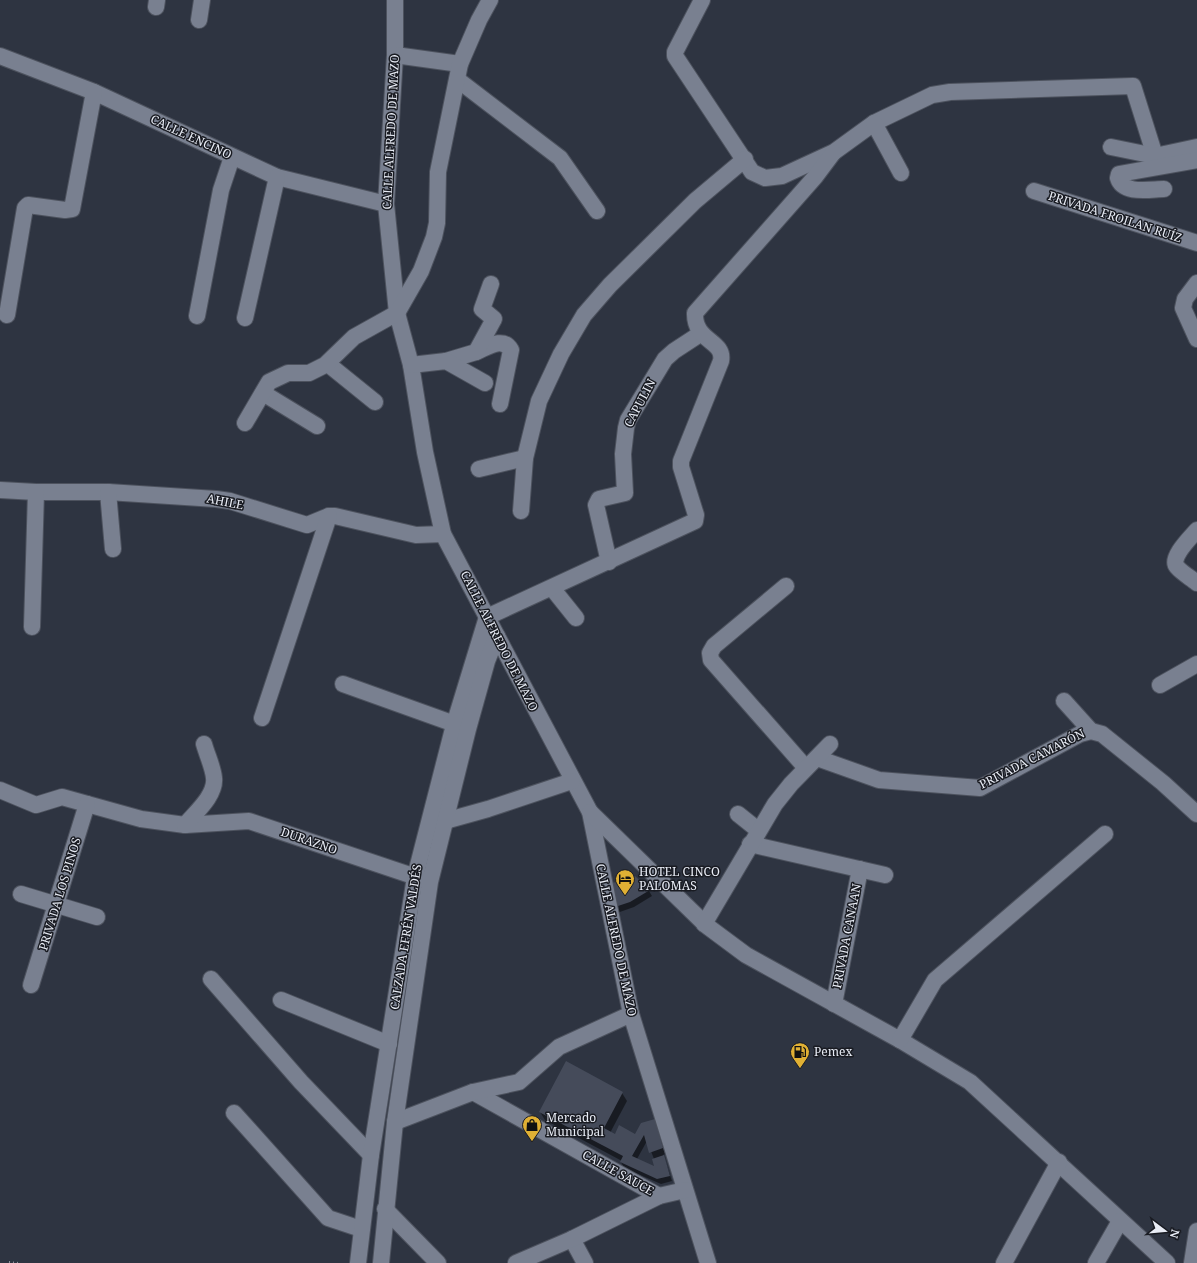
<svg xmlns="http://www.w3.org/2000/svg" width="1197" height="1263" font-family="'Noto Serif',serif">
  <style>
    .shadow { fill: #0007; fill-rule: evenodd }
    .building { fill: #454b5a }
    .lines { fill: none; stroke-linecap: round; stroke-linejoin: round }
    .minor-casing { stroke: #4d525e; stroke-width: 18 }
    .path { stroke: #8e939e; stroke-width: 2; stroke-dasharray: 1 3; stroke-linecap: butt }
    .minor { stroke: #798090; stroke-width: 16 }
    .labels { text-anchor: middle; stroke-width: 3; stroke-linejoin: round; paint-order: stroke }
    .street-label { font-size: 12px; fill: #e9edf6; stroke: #191b22 }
    .poi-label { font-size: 12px; fill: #e9edf6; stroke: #191b22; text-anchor: start }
  </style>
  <rect width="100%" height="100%" fill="#2e3441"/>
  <g class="shadow">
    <polygon points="634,877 649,891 652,896 634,907 617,913 613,907"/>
    <path d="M622,1093L627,1101L610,1133L615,1135L635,1136L654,1120L665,1154L663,1155L672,1181L661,1184L624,1168L621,1162L622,1161L545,1120L540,1112ZM647,1141L654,1159L655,1168L637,1159Z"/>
  </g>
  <g class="building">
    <polygon points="635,876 650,890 630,902 612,908 606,885"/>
    <polygon points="566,1061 623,1092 604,1128 615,1134 619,1125 635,1134 641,1123 655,1119 663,1148 649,1153 644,1135 632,1156 654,1166 652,1159 664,1155 670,1176 657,1179 620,1162 623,1156 539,1112"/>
  </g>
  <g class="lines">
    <g class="minor-casing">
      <g id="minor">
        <polyline points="395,0 395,55 386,204 397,313 411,365 425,452 443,534 590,812 631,1014 708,1263"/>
        <polyline points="702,0 675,52 675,56 752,172 765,178 782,176 834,152 874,123 932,95 950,92 1133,86 1155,156"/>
        <polyline points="156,7 157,0"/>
        <polyline points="199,20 202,0"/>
        <polyline points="395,55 460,64"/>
        <polyline points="0,56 94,92 277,177 386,204"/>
        <polyline points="458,80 560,158 597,211"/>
        <polyline points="874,123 901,173"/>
        <polyline points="1111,147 1155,156 1197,147"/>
        <path d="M1164,189C1151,189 1123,195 1118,178L1119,174L1197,160"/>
        <polyline points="1034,191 1197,243"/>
        <polyline points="1197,283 1185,299 1183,308 1197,339"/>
        <polyline points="7,315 25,208 28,205 65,210 72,209 94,92"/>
        <polyline points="197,316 221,190 232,157"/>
        <polyline points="245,318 277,177"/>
        <path d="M476,352C488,347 503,336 511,350L500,404"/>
        <polyline points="446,361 476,352 494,319 482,309 491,284"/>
        <polyline points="328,364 375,402"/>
        <polyline points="411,365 446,361 485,383"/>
        <polyline points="263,393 317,426"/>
        <polyline points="245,423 269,382 288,373 309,373 325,365 354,337 397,313 421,271 434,237 437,223 438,172 460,64 479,20 490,0"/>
        <polyline points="479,469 525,458"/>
        <polyline points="0,490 36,492 108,492 216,499 230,501 307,525 329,516 335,516 416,535 443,534"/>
        <polyline points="108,492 113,549"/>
        <polyline points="521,511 525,458 539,401 561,354 584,315 610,285 695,201 745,159"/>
        <path d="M1197,530C1191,537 1169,558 1177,567C1182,573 1191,578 1197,583"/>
        <polyline points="609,562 596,505 599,499 625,493 623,454 626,428 628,420 665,359 674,351 700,334"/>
        <polyline points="786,586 714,646 710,653 711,660 806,768"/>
        <polyline points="552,588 576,618"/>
        <path d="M487,617L695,521L696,515L681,467V461L721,361C725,340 694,342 695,313L815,177L833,153"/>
        <polyline points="32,627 36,492"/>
        <polyline points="343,684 463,727"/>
        <polyline points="1160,685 1197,664"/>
        <polyline points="1064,701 1091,731"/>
        <polyline points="262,718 329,516"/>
        <polyline points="817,758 879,780 980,788 1080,734 1091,731 1102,734 1163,783 1197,814"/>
        <polyline points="0,790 36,805 62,797 141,819 185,825 249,821 425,880"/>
        <polyline points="590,812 707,926 746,955 900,1040 970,1082 1167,1263"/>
        <polyline points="738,814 758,830"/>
        <polyline points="445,821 488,809 572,781"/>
        <path d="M185,825C196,812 216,795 214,778C213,767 207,755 204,744"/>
        <polyline points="750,844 885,875"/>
        <polyline points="21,894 97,917"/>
        <polyline points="704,924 775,804 791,784 830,744"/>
        <polyline points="211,979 301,1082 371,1155"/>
        <polyline points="31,985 87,804"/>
        <polyline points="281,1000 389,1044"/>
        <polyline points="834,1004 860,869"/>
        <polyline points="900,1040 935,980 1105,834"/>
        <polyline points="473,1092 659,1196"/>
        <polyline points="234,1113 328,1218 361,1229"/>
        <polyline points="395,1122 473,1092 519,1082 559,1047 631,1014"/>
        <polyline points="385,1209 438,1263"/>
        <polyline points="572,1239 585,1263"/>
        <polyline points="358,1263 371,1155 415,877 454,725 487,617"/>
        <polyline points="381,1263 395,1122 430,882 468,729 487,661 497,636"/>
        <polyline points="516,1263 572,1239 659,1196 685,1190"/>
        <polyline points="1004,1263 1059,1162"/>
        <polyline points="1096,1263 1120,1221"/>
        <polyline points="1192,1263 1197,1231"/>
      </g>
    </g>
    <polyline class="path" points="9,1262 19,1263"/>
    <use href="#minor" class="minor"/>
  </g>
  <defs>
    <g id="hotel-pin" transform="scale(1)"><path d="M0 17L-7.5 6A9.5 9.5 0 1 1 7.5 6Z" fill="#e0b034" stroke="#191b22"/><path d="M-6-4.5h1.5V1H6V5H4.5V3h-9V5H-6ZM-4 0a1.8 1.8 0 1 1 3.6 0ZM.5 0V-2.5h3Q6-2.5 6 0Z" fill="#111"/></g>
    <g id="fuel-pin" transform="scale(1)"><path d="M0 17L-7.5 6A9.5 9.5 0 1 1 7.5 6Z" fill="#e0b034" stroke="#191b22"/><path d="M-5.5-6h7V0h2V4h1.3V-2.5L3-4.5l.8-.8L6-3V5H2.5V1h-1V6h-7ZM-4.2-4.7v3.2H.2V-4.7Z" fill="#111"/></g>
    <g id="shop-pin" transform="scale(1)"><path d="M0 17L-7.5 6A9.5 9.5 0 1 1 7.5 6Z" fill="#e0b034" stroke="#191b22"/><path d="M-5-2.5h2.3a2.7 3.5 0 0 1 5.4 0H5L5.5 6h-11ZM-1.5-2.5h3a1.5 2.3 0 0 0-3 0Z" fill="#111"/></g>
  </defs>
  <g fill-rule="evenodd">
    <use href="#hotel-pin" x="625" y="879"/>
    <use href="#fuel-pin" x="800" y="1052"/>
    <use href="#shop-pin" x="532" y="1125"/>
  </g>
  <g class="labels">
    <g class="street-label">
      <text transform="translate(391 132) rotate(-87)" y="4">CALLE ALFREDO DE MAZO</text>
      <text transform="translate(191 137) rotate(25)" y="4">CALLE ENCINO</text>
      <text transform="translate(1115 217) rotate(18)" y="4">PRIVADA FROILAN RUÍZ</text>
      <text transform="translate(640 403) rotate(-62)" y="4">CAPULIN</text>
      <text transform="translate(225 502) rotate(11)" y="4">AHILE</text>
      <text transform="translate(499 641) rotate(63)" y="4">CALLE ALFREDO DE MAZO</text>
      <text transform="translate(1032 759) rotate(-27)" y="4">PRIVADA CAMARÓN</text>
      <text transform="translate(309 841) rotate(19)" y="4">DURAZNO</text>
      <text transform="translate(60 894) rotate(-73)" y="4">PRIVADA LOS PINOS</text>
      <text transform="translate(847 936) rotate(-79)" y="4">PRIVADA CANAAN</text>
      <text transform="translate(406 937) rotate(-81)" y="4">CALZADA EFRÉN VALDÉS</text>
      <text transform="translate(616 940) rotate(78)" y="4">CALLE ALFREDO DE MAZO</text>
      <text transform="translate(618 1173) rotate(29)" y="4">CALLE SAUCE</text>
    </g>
    <g class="poi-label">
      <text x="639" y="876">HOTEL CINCO<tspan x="639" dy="14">PALOMAS</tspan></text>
      <text x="814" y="1056">Pemex</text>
      <text x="546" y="1122">Mercado<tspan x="546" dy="14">Municipal</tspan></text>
    </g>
  </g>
  <g transform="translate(1165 1231) rotate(106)" stroke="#191b22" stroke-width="3" paint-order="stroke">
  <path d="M0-3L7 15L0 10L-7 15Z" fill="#e9edf6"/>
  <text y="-6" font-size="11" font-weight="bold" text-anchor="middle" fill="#e9edf6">N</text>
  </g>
</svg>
